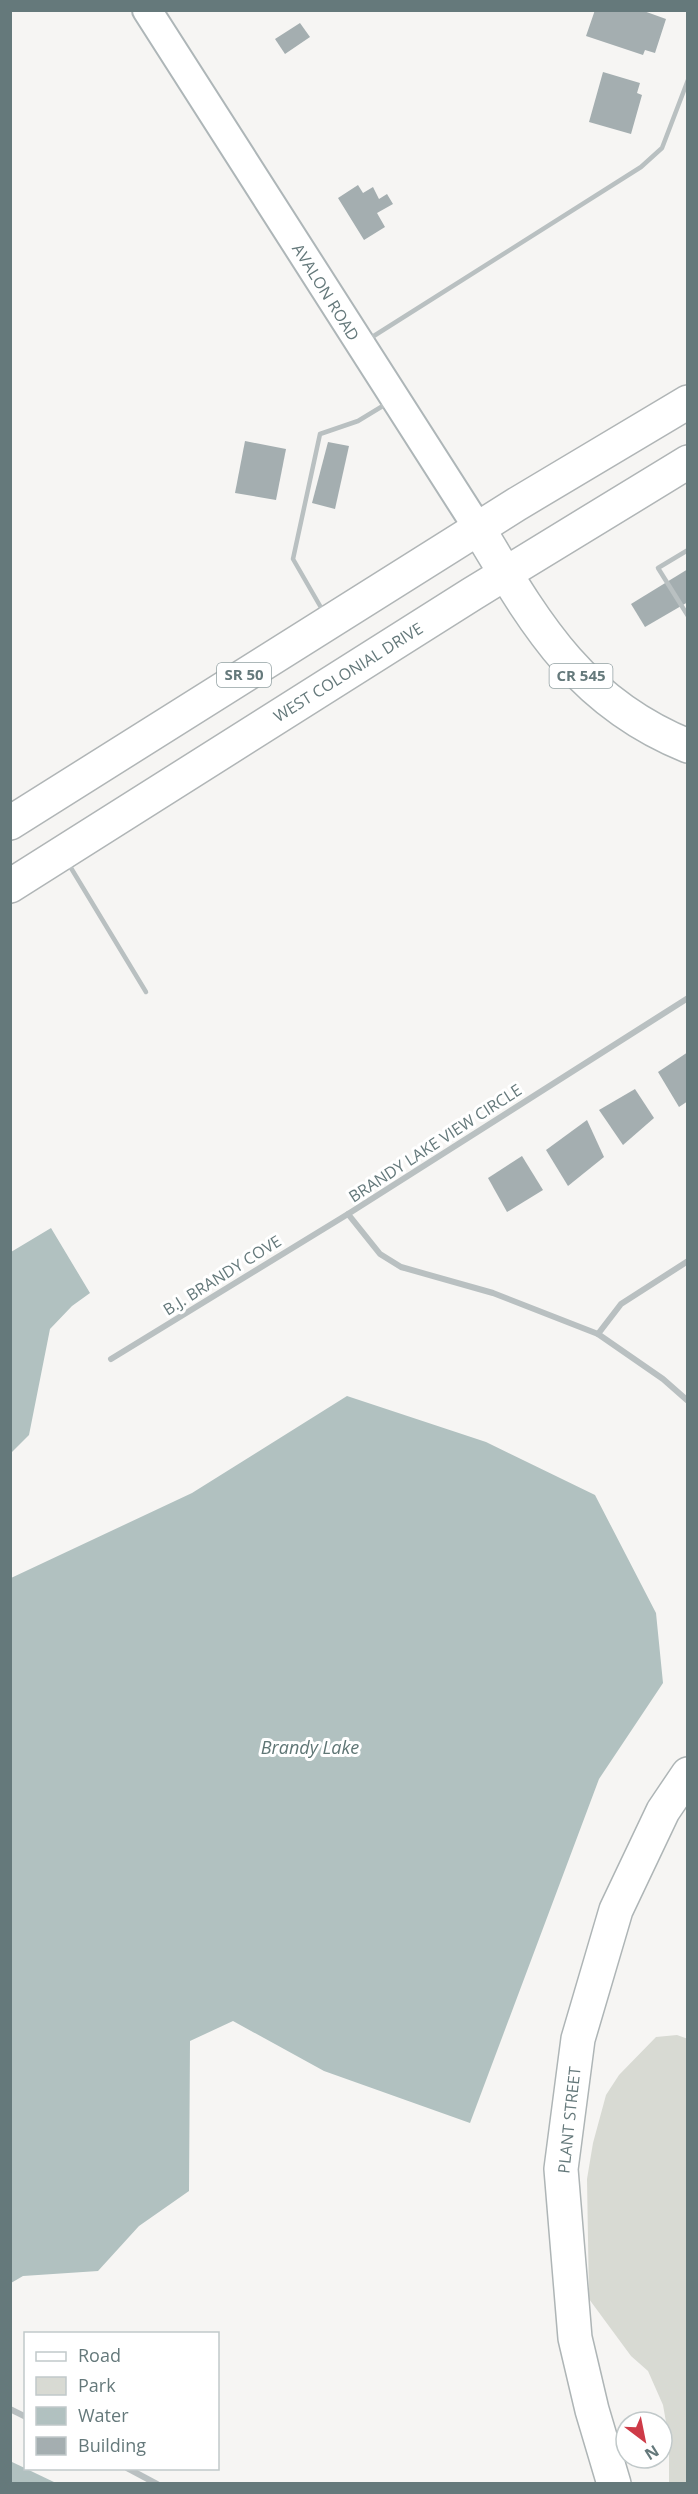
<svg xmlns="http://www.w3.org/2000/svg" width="698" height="2494" font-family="'Open Sans',sans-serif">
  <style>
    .green { fill: #d8dad3 }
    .water { fill: #b1c1c0 }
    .building { fill: #a4aeb0 }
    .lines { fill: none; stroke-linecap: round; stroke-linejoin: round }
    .secondary-casing { stroke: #aeb6b8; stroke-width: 32 }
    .primary-casing { stroke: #aeb5b6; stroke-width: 36 }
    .trunk-casing { stroke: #b0b5b6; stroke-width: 36 }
    .service { stroke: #b9c0c1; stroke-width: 4.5 }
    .minor { stroke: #b9c0c1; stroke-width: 6 }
    .secondary { stroke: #fff; stroke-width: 28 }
    .primary { stroke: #fff; stroke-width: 33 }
    .trunk { stroke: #fff; stroke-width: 33 }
    .labels { text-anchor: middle; stroke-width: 6; stroke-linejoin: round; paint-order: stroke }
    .shield { fill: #fff; stroke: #93a1a3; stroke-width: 1.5 }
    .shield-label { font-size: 15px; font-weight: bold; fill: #65797b }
    .street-label { font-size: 16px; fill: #65797b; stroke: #fff }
    .water-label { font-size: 18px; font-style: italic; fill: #5f7675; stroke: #fff }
  </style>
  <rect width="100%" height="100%" fill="#f6f5f3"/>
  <polygon class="green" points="677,2035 688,2039 687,2484 669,2483 669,2439 663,2405 648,2371 631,2356 589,2299 587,2179 593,2143 606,2095 619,2075 656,2037"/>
  <g class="water">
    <polygon points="51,1228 90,1293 72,1306 50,1329 29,1435 11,1453 11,1252"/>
    <polygon points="347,1396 486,1442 595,1495 656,1613 663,1683 599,1779 470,2123 324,2071 233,2021 190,2041 189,2191 139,2226 98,2271 23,2276 11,2283 11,1578 192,1493"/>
    <polygon points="10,2461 56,2483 11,2483"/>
  </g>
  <g class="building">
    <polygon points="595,10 641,10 666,19 655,53 645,50 643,55 586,36"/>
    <polygon points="300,23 310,37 285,54 275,39"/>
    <polygon points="603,72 640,83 637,93 642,95 631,134 589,122"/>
    <polygon points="358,185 363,193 373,187 379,199 387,194 393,204 377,213 385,227 364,240 338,198"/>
    <polygon points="245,441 286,449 276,500 235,493"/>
    <polygon points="328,442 349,446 335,509 312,503"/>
    <polygon points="688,569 688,602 645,627 631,604"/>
    <polygon points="688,1052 688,1101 679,1107 658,1072"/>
    <polygon points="635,1089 654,1118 623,1145 599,1110"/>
    <polygon points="587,1120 604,1157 568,1186 546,1150"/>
    <polygon points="522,1156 543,1190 507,1212 488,1178"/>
  </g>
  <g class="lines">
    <g class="secondary-casing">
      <polyline id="secondary" points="147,10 478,528"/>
    </g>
    <g class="primary-casing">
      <g id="primary">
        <path d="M478,528C535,623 579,702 688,746"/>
        <polyline points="614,2484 592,2410 575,2338 561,2169 578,2039 616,1910 663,1811 688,1774"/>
      </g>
    </g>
    <g class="trunk-casing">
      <g id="trunk">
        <polyline points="10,823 517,504 688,402"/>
        <polyline points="10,886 472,594 688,462"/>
      </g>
    </g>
    <g class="service">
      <polyline points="369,339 641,167 662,148 688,80"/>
      <polyline points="688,550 658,568 688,616"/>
      <polyline points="323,611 293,559 320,434 358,421 386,404"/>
      <polyline points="68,863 146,992"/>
    </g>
    <g class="minor">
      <polyline points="348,1214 380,1254 401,1267 493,1293 598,1334 663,1379 688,1401"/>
      <polyline points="598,1334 621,1304 688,1261"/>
      <polyline points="111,1359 348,1214 688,998"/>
      <polyline points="10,2409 26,2417"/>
      <polyline points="127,2468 157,2484"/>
    </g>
    <use href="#secondary" class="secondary"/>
    <use href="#primary" class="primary"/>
    <use href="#trunk" class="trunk"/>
  </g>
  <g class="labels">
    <g class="shield">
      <rect x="217" y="663" width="54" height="24" rx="4.5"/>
      <rect x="549.5" y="664" width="63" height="24" rx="4.5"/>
    </g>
    <g class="shield-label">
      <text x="244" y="680">SR 50</text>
      <text x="581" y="681">CR 545</text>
    </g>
    <g class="street-label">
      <text transform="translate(326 292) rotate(58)" y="6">AVALON ROAD</text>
      <text transform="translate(348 672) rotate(-32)" y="6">WEST COLONIAL DRIVE</text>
      <text transform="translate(435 1143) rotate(-33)" y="6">BRANDY LAKE VIEW CIRCLE</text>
      <text transform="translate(222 1275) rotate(-32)" y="6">B.J. BRANDY COVE</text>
      <text transform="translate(569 2120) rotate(-84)" y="6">PLANT STREET</text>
    </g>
    <g class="water-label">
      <text x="310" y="1754">Brandy Lake</text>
    </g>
  </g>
  <rect width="698" height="2494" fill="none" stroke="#65797b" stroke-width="24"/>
  <rect x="24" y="2332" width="195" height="138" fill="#ffffff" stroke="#c1c9ca" stroke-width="1.5"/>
  <rect x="36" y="2352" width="30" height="9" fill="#ffffff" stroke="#c1c9ca" stroke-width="1.5"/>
  <text x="78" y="2362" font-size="18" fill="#65797b">Road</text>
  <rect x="36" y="2377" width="30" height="18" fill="#d8dad3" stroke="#c1c9ca" stroke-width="1.5"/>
  <text x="78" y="2392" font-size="18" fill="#65797b">Park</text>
  <rect x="36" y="2407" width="30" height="18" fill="#b1c1c0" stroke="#c1c9ca" stroke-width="1.5"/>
  <text x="78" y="2422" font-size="18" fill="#65797b">Water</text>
  <rect x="36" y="2437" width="30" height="18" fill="#a4aeb0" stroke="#c1c9ca" stroke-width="1.5"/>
  <text x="78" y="2452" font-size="18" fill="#65797b">Building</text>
  <g transform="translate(644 2440) rotate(148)"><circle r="28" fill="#ffffff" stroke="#c1c9ca" stroke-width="1.5"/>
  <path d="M0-4.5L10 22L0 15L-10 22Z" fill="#ce3b48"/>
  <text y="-9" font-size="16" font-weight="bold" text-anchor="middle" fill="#65797b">N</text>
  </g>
</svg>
